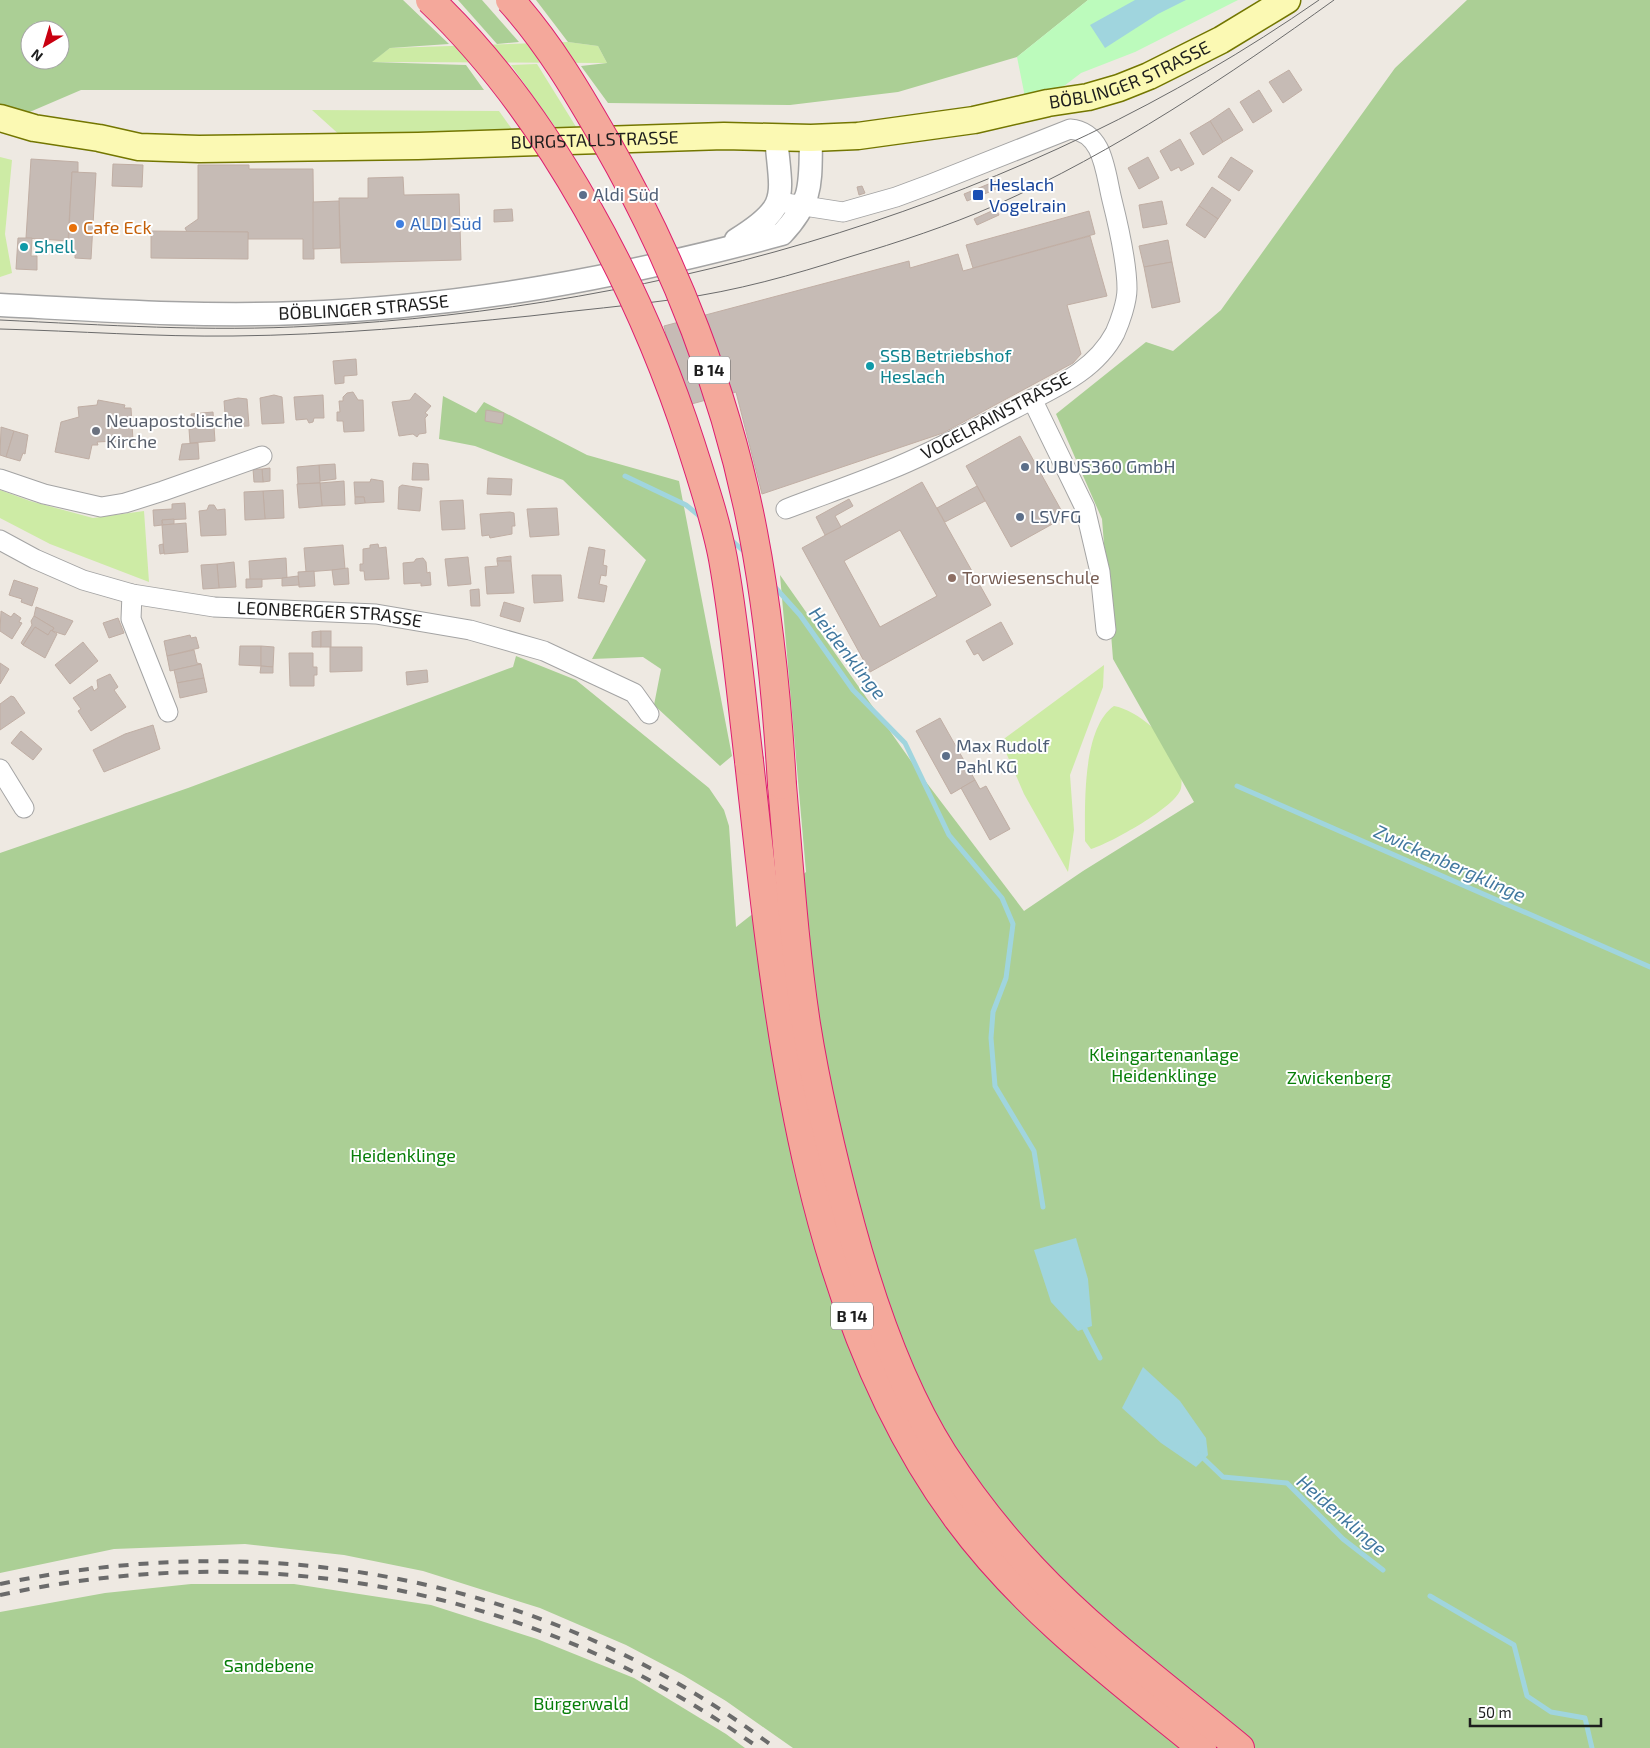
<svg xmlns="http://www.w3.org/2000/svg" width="1650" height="1748" font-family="'Exo 2',sans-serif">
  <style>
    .grass { fill: #cdeba5 }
    .forest { fill: #abcf95; fill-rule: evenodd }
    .park { fill: #bcfbbc }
    .water { fill: #a0d5de }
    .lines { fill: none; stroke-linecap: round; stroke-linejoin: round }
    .stream { stroke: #a0d5de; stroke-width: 5 }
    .building { fill: #c6bbb5; stroke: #c0aea4; fill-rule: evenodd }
    .minor-casing { stroke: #a4a4a4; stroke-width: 21 }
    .tertiary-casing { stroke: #a4a4a4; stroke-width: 25 }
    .secondary-casing { stroke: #737601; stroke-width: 29 }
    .trunk-casing { stroke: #de1e6f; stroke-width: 30 }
    .minor { stroke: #fff; stroke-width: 19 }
    .tertiary { stroke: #fff; stroke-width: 22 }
    .secondary { stroke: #fbf9b3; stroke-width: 26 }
    .trunk { stroke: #f4a89b; stroke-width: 28 }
    .tram { stroke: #6b6b6b; stroke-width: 1 }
    .rail { stroke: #6b6b6b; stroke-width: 4; stroke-dasharray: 10 10; stroke-linecap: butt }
    .trunk-bridge-casing { stroke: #de1e6f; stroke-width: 30; stroke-linecap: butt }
    .trunk-bridge { stroke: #f4a89b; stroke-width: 28 }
    .service-dot { fill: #5c6f8a; stroke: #fff; stroke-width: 2 }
    .transit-dot { fill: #1a4fb4; stroke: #fff; stroke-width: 2 }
    .shop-dot { fill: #3f7fe0; stroke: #fff; stroke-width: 2 }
    .food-dot { fill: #e8710a; stroke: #fff; stroke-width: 2 }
    .culture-dot { fill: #0f9aa8; stroke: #fff; stroke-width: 2 }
    .worship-dot { fill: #6b7280; stroke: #fff; stroke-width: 2 }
    .education-dot { fill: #8d6e63; stroke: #fff; stroke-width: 2 }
    .labels { text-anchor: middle; stroke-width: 4; stroke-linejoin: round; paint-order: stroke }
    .shield { fill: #fff; stroke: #616161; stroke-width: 1 }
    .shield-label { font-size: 16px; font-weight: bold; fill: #1d1d1d }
    .street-label { font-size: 18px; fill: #1d1d1d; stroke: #fff }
    .transit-label { font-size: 18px; fill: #164399; stroke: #fff; text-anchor: start }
    .service-label { font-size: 18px; fill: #4e5e75; stroke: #fff; text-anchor: start }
    .shop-label { font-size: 18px; fill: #366cbe; stroke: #fff; text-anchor: start }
    .food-label { font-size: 18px; fill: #c56008; stroke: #fff; text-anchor: start }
    .culture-label { font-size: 18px; fill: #0d838f; stroke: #fff; text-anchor: start }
    .worship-label { font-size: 18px; fill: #5b616d; stroke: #fff; text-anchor: start }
    .education-label { font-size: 18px; fill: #785e54; stroke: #fff; text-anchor: start }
    .park-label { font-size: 18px; fill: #077e08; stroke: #fff }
    .water-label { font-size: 19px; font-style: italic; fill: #41789f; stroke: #fff }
  </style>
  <rect width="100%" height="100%" fill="#eee9e2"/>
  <g class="grass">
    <polygon points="568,42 598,46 607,63 371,62 390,48"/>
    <polygon points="537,64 578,130 558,131 511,65"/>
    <polygon points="312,110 499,111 514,132 343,138"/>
    <polygon points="0,157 12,160 5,234 12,273 0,277"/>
    <polygon points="0,490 30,501 93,518 144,511 149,582 50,544 0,518"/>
    <polygon points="1104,665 1103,687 1070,775 1074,830 1068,872 1024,794 1001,741"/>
    <path d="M1114,706C1145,712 1187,754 1181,788C1178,806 1109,844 1091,849L1085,841C1085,805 1082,728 1114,706Z"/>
  </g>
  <g class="forest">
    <path d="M0,0H403L449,44L390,48L372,62L466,65L484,90H81L25,114L0,109ZM30,30H60V60H30Z"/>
    <polygon points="458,0 482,0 519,42 497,44"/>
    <polygon points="536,0 1088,0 1017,57 898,92 790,105 608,103 581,66 607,63 598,46 568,42"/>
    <polygon points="1467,0 1650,0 1650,1748 793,1748 726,1701 683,1675 626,1645 540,1608 423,1571 344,1555 245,1544 114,1549 0,1573 0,853 188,788 513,667 516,656 576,680 709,788 724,810 729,826 736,927 806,872 780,575 923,778 1024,911 1083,871 1194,802 1113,659 1102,519 1056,414 1146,342 1173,351 1221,310 1395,68"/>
    <polygon points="443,396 476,413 484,402 587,455 679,481 732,756 720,766 654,705 661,669 643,657 592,659 646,560 563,480 475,446 439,439"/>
    <polygon points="191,1584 294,1584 431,1605 537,1639 634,1678 726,1734 745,1748 0,1748 0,1612 105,1593"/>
  </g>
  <polygon class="park" points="1088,0 1238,0 1135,52 1081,73 1064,86 1025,97 1017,57"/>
  <g class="water">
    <polygon points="1135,0 1186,0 1158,14 1105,48 1090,25"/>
    <polygon points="1076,1238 1088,1279 1092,1326 1078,1331 1051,1302 1034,1250"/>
    <polygon points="1143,1367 1180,1401 1206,1438 1208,1455 1196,1467 1161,1443 1122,1408"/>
  </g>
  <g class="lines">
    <g class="stream">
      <polyline points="625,476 686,505 702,518"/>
      <polyline points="729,538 747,554"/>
      <polyline points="773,585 800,615 853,690 905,743 949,835 1002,898 1013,924 1006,978 993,1012 991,1038 995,1086 1034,1151 1043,1207"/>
      <polyline points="1237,786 1650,967"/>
      <polyline points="1083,1325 1100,1358"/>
      <polyline points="1199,1454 1223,1477 1287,1483 1343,1539 1383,1570"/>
      <polyline points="1430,1596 1514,1645 1527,1696 1551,1712 1585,1718 1592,1748"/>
    </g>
  </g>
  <g class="building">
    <polygon points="1289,70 1302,90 1283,103 1269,82"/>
    <polygon points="1259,90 1272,111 1253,123 1240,102"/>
    <polygon points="1229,108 1243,130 1223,142 1210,121"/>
    <polygon points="1210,121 1223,142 1203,155 1190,133"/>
    <polygon points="1180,139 1194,164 1181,171 1179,167 1171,171 1160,151"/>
    <polygon points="1148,157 1159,178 1139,189 1128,168"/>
    <polygon points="1231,157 1253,171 1239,191 1218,177"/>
    <polygon points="31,159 78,162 78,172 72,172 68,241 26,238"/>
    <polygon points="113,164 143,165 142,187 112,186"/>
    <polygon points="198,165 249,165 249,169 313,169 314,259 303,259 303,239 248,239 248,232 187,232 185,228 198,219"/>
    <polygon points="72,172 96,173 91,259 75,258 75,250 68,249"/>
    <polygon points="403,177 404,195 459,194 461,260 341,263 339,198 368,198 368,178"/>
    <polygon points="996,181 999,188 967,201 964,194"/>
    <polygon points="862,186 865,193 859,195 857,187"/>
    <polygon points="1212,187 1231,200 1218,219 1199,206"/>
    <polygon points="339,201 340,248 313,249 313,202"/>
    <polygon points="1162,201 1167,224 1143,228 1139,205"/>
    <polygon points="1199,206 1218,219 1205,238 1186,225"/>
    <polygon points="512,209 513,221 494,222 494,210"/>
    <polygon points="996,209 999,215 977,225 974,219"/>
    <polygon points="1089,211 1095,234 973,268 966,245"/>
    <polygon points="151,231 248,232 248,259 151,258"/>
    <polygon points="1090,236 1107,296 1067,305 1081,354 1073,363 943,433 762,494 736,392 684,406 664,326 909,261 910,268 958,254 963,271"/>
    <polygon points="18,238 32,238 31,256 37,256 37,270 16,269"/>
    <polygon points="1168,240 1172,262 1144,267 1139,246"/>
    <polygon points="1172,262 1180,302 1152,308 1144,267"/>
    <polygon points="356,359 357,375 344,376 344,383 335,384 333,361"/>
    <polygon points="353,392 358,400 363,400 364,431 344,432 343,421 337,421 337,412 340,412 339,401 343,401 343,397 347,393"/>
    <polygon points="415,393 431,406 425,413 428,415 425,418 426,433 419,434 417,437 413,434 399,436 392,402 410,400"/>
    <polygon points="274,395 282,397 284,423 262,424 260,398"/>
    <polygon points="323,395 324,418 314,418 313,422 309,423 307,419 296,420 294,397"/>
    <polygon points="238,398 247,399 249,426 226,427 224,401"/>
    <polygon points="98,400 125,405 124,408 131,408 133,440 97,442 98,445 92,445 89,459 55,452 61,422 79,417 78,407 97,405"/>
    <polygon points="486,410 504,413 502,424 485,421"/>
    <polygon points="213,412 215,441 190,443 189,429 193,429 191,414"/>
    <polygon points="1,427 14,431 6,457 0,455"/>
    <polygon points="14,431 28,435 25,454 23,453 20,461 6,457"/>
    <polygon points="1020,436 1065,517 1011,547 966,466"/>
    <polygon points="198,443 199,459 179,460 182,444"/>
    <polygon points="413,463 428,464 429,480 412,480"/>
    <polygon points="335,464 336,479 320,481 319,465"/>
    <polygon points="319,465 320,483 298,484 297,467"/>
    <polygon points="270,468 270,481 263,482 262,469"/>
    <polygon points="253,469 262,469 263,482 254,482"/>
    <polygon points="488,478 512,479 511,495 487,494"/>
    <polygon points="371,479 383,481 384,502 365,503 364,497 355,497 354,482 370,482"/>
    <polygon points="344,481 345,505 322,506 320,483"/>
    <path d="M922,482L991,605L870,672L802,548ZM900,530L937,596L880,627L844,561Z"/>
    <polygon points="320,483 322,506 299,508 297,484"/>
    <polygon points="402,485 422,488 420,511 398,509 399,487"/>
    <polygon points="977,486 985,501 945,522 937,508"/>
    <polygon points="283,490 284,518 265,519 263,491"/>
    <polygon points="263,491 265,519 245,520 244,492"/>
    <polygon points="355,497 364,497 365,503 355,504"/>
    <polygon points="849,499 853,506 835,516 841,527 825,535 816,517"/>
    <polygon points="463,500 465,529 442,530 440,501"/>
    <polygon points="185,503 186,519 162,520 162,525 154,526 153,510 172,509 172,504"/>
    <polygon points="209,505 214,505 217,510 225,509 226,535 201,536 199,511 207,510"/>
    <polygon points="557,508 559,535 530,537 527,509"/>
    <polygon points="510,512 514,513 515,526 512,526 512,534 490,538 489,535 482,536 480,514"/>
    <polygon points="174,519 174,524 163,525 162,520"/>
    <polygon points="186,523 188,552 164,554 162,525"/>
    <polygon points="163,544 164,553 160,554 159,545"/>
    <polygon points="378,544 379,548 386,547 389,579 365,580 364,571 360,571 360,564 363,564 363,549 370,548 370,545"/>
    <polygon points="343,545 345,569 306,572 304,548"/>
    <polygon points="589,547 605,550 603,565 607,566 606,576 601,575 599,584 607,586 604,602 578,598"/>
    <polygon points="511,556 511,561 497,561 497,558"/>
    <polygon points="468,557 471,584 448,586 445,559"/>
    <polygon points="286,558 287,578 250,580 249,561"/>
    <polygon points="423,558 426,562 427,573 430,572 431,585 421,586 421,583 404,584 403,563 414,562 416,559"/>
    <polygon points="497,561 511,561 514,593 487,594 485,567 498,566"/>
    <polygon points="234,562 236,587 219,588 217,564"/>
    <polygon points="217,564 219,588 203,589 201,565"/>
    <polygon points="348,568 349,584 334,585 332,570"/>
    <polygon points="314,571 315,586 299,587 298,572"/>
    <polygon points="532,575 561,575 563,601 534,603"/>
    <polygon points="298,576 299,585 282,586 282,578"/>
    <polygon points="246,579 262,579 262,587 246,588"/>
    <polygon points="14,580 38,588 32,606 21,602 22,599 9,595"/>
    <polygon points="479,589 480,606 471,606 470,590"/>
    <polygon points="504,602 524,608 520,622 500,616"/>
    <polygon points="36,607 73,621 65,635 52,631 54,628 34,616"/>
    <polygon points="1,611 11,617 14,613 21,618 19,622 22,623 12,639 0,631"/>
    <polygon points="34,616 54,628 48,635 35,627 23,645 21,643 32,625 31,621"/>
    <polygon points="118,618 124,633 109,638 103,623"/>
    <polygon points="1001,622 1013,644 983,661 978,653 974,655 966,641"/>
    <polygon points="35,627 48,635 51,630 57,634 45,658 23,645"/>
    <polygon points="321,631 321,647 312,647 312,632"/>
    <rect x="321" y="631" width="10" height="16"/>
    <polygon points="190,635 191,638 196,637 199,648 167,656 164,641"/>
    <polygon points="83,642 98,661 70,684 55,665"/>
    <polygon points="240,646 261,646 261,666 239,665"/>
    <polygon points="261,646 274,647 273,667 261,666"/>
    <polygon points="330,647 362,647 362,671 330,672"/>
    <polygon points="194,650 197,663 201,664 170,671 167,656"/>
    <polygon points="289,653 313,653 313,667 317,667 317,675 314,675 314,686 290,686"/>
    <polygon points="0,663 9,669 0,684"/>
    <polygon points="201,664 204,678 177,683 174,670"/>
    <polygon points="261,666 273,667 273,673 260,673"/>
    <polygon points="427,670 428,682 407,685 406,672"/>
    <polygon points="110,674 118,687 114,690 126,707 91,731 78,711 81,709 73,698 92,686 94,691 98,688 97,680"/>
    <polygon points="204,678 207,692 180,698 177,683"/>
    <polygon points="11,696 14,697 25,713 0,730 0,704"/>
    <polygon points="940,718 975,780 951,794 916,731"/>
    <polygon points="153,725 160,749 104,772 93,750 125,734"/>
    <polygon points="21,731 42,749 33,760 11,743"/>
    <polygon points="975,780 980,789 986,786 1010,829 990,840 961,788"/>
  </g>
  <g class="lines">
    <g class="minor-casing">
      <g id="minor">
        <path d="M779,202L843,212L896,197L931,184L1070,129C1104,132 1105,172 1112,200C1118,224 1127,265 1127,289C1127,302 1120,322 1115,333C1094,373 1051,389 1014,409C973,430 932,453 889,470C855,484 820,496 786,509"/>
        <polyline points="1032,399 1085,508 1100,572 1106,630"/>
        <polyline points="0,479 44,494 101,507 125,503 163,491 262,456"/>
        <path id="s1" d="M0,540L35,559L83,580L132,594L214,607L376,614L470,630L544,651L634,693L649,714"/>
        <polyline points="132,594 131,619 168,712"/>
        <polyline points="0,769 24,808"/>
      </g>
    </g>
    <g class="tertiary-casing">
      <g id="tertiary">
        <path d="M736,240C791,206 781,197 776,137"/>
        <path id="s2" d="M0,305C99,310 198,317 298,313C464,307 622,277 782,234C814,200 810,182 811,138"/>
      </g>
    </g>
    <g class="secondary-casing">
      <g id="secondary">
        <path id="s3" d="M0,118L34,128L99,138L139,147L199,149L418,146L724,136L811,138L858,136L974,120L1048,103L1088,97L1119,88L1149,76L1221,40L1287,0"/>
      </g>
    </g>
    <g class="trunk-casing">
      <g id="trunk">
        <path d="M749,761C777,1012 803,1310 958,1519C1024,1609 1116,1678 1202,1748"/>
        <path d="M782,785C789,865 794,945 806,1024C817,1093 833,1160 851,1227C872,1304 900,1386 943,1454C969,1494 1000,1534 1033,1569C1095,1635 1170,1690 1240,1748"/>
      </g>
    </g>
    <use href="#minor" class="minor"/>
    <use href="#tertiary" class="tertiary"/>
    <use href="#secondary" class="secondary"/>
    <use href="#trunk" class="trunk"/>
    <g class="tram">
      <path d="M0,320C104,325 209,332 313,326C668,308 1026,204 1319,0"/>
      <path d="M0,329C78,331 156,337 233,336C332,335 431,326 530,316C579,310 628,306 677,299C736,291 793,275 849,257C899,242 948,226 996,205C1113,153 1230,75 1334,0"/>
    </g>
    <g class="rail">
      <path d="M0,1584C274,1526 551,1578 775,1748"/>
      <path d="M0,1595C268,1537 535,1588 759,1748"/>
    </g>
    <g class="trunk-bridge-casing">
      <g id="trunk-bridge">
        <path d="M430,0C550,114 641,290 691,445C703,483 716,521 723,559C735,626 741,694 749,761"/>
        <path d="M510,0C548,42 577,91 605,140C674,260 727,395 753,532C769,615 777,700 782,785"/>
      </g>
    </g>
    <use href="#trunk-bridge" class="trunk-bridge"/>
  </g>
  <g class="service-dot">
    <circle cx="583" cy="195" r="5"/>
    <circle cx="1025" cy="467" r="5"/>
    <circle cx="1020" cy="517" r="5"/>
    <circle cx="946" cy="756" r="5"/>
  </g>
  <rect class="transit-dot" x="972" y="189" width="12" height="12" rx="2.5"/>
  <circle class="shop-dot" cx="400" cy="224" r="5"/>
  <circle class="food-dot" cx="73" cy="228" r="5"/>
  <g class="culture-dot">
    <circle cx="24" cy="247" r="5"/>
    <circle cx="870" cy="366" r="5"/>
  </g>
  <circle class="worship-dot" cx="96" cy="431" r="5"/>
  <circle class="education-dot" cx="952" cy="578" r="5"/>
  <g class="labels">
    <g class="shield">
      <rect x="688" y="356.5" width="42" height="27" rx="4"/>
      <rect x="831" y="1302.5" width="42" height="27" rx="4"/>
    </g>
    <g class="shield-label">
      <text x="709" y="376">B 14</text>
      <text x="852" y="1322">B 14</text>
    </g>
    <g class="street-label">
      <text dy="6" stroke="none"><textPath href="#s3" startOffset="1141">BÖBLINGER STRASSE</textPath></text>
      <text dy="6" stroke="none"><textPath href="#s3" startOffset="598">BURGSTALLSTRASSE</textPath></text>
      <text dy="6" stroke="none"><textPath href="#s2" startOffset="364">BÖBLINGER STRASSE</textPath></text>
      <text transform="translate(996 416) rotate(-28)" y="6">VOGELRAINSTRASSE</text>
      <text dy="6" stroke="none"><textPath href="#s1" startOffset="342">LEONBERGER STRASSE</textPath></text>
    </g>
    <g class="transit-label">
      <text x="989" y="191">Heslach<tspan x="989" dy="21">Vogelrain</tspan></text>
    </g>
    <g class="service-label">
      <text x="593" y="201">Aldi Süd</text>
      <text x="1035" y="473">KUBUS360 GmbH</text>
      <text x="1030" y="523">LSVFG</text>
      <text x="956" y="752">Max Rudolf<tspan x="956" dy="21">Pahl KG</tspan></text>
    </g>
    <g class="shop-label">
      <text x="410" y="230">ALDI Süd</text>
    </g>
    <g class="food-label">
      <text x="83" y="234">Cafe Eck</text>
    </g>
    <g class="culture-label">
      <text x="34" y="253">Shell</text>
      <text x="880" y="362">SSB Betriebshof<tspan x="880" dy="21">Heslach</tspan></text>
    </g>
    <g class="worship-label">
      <text x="106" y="427">Neuapostolische<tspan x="106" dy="21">Kirche</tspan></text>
    </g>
    <g class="education-label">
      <text x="962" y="584">Torwiesenschule</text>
    </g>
    <g class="park-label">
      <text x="1164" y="1061">Kleingartenanlage<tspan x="1164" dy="21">Heidenklinge</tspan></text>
      <text x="1339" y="1084">Zwickenberg</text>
      <text x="403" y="1162">Heidenklinge</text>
      <text x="269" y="1672">Sandebene</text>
      <text x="581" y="1710">Bürgerwald</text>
    </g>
    <g class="water-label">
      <text transform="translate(848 653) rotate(52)" y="7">Heidenklinge</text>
      <text transform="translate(1450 863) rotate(24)" y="7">Zwickenbergklinge</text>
      <text transform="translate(1342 1515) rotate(41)" y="7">Heidenklinge</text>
    </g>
  </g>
  <g transform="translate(45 45) rotate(218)"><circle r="24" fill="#ffffff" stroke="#a5a5a5"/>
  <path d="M0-4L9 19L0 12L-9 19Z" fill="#c90010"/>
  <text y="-8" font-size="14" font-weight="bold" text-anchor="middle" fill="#1d1d1d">N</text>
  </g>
  <path d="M1470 1718v8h131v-8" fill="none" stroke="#1d1d1d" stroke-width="2.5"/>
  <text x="1478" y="1718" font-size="15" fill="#1d1d1d" stroke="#ffffff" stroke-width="4" paint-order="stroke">50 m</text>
</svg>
